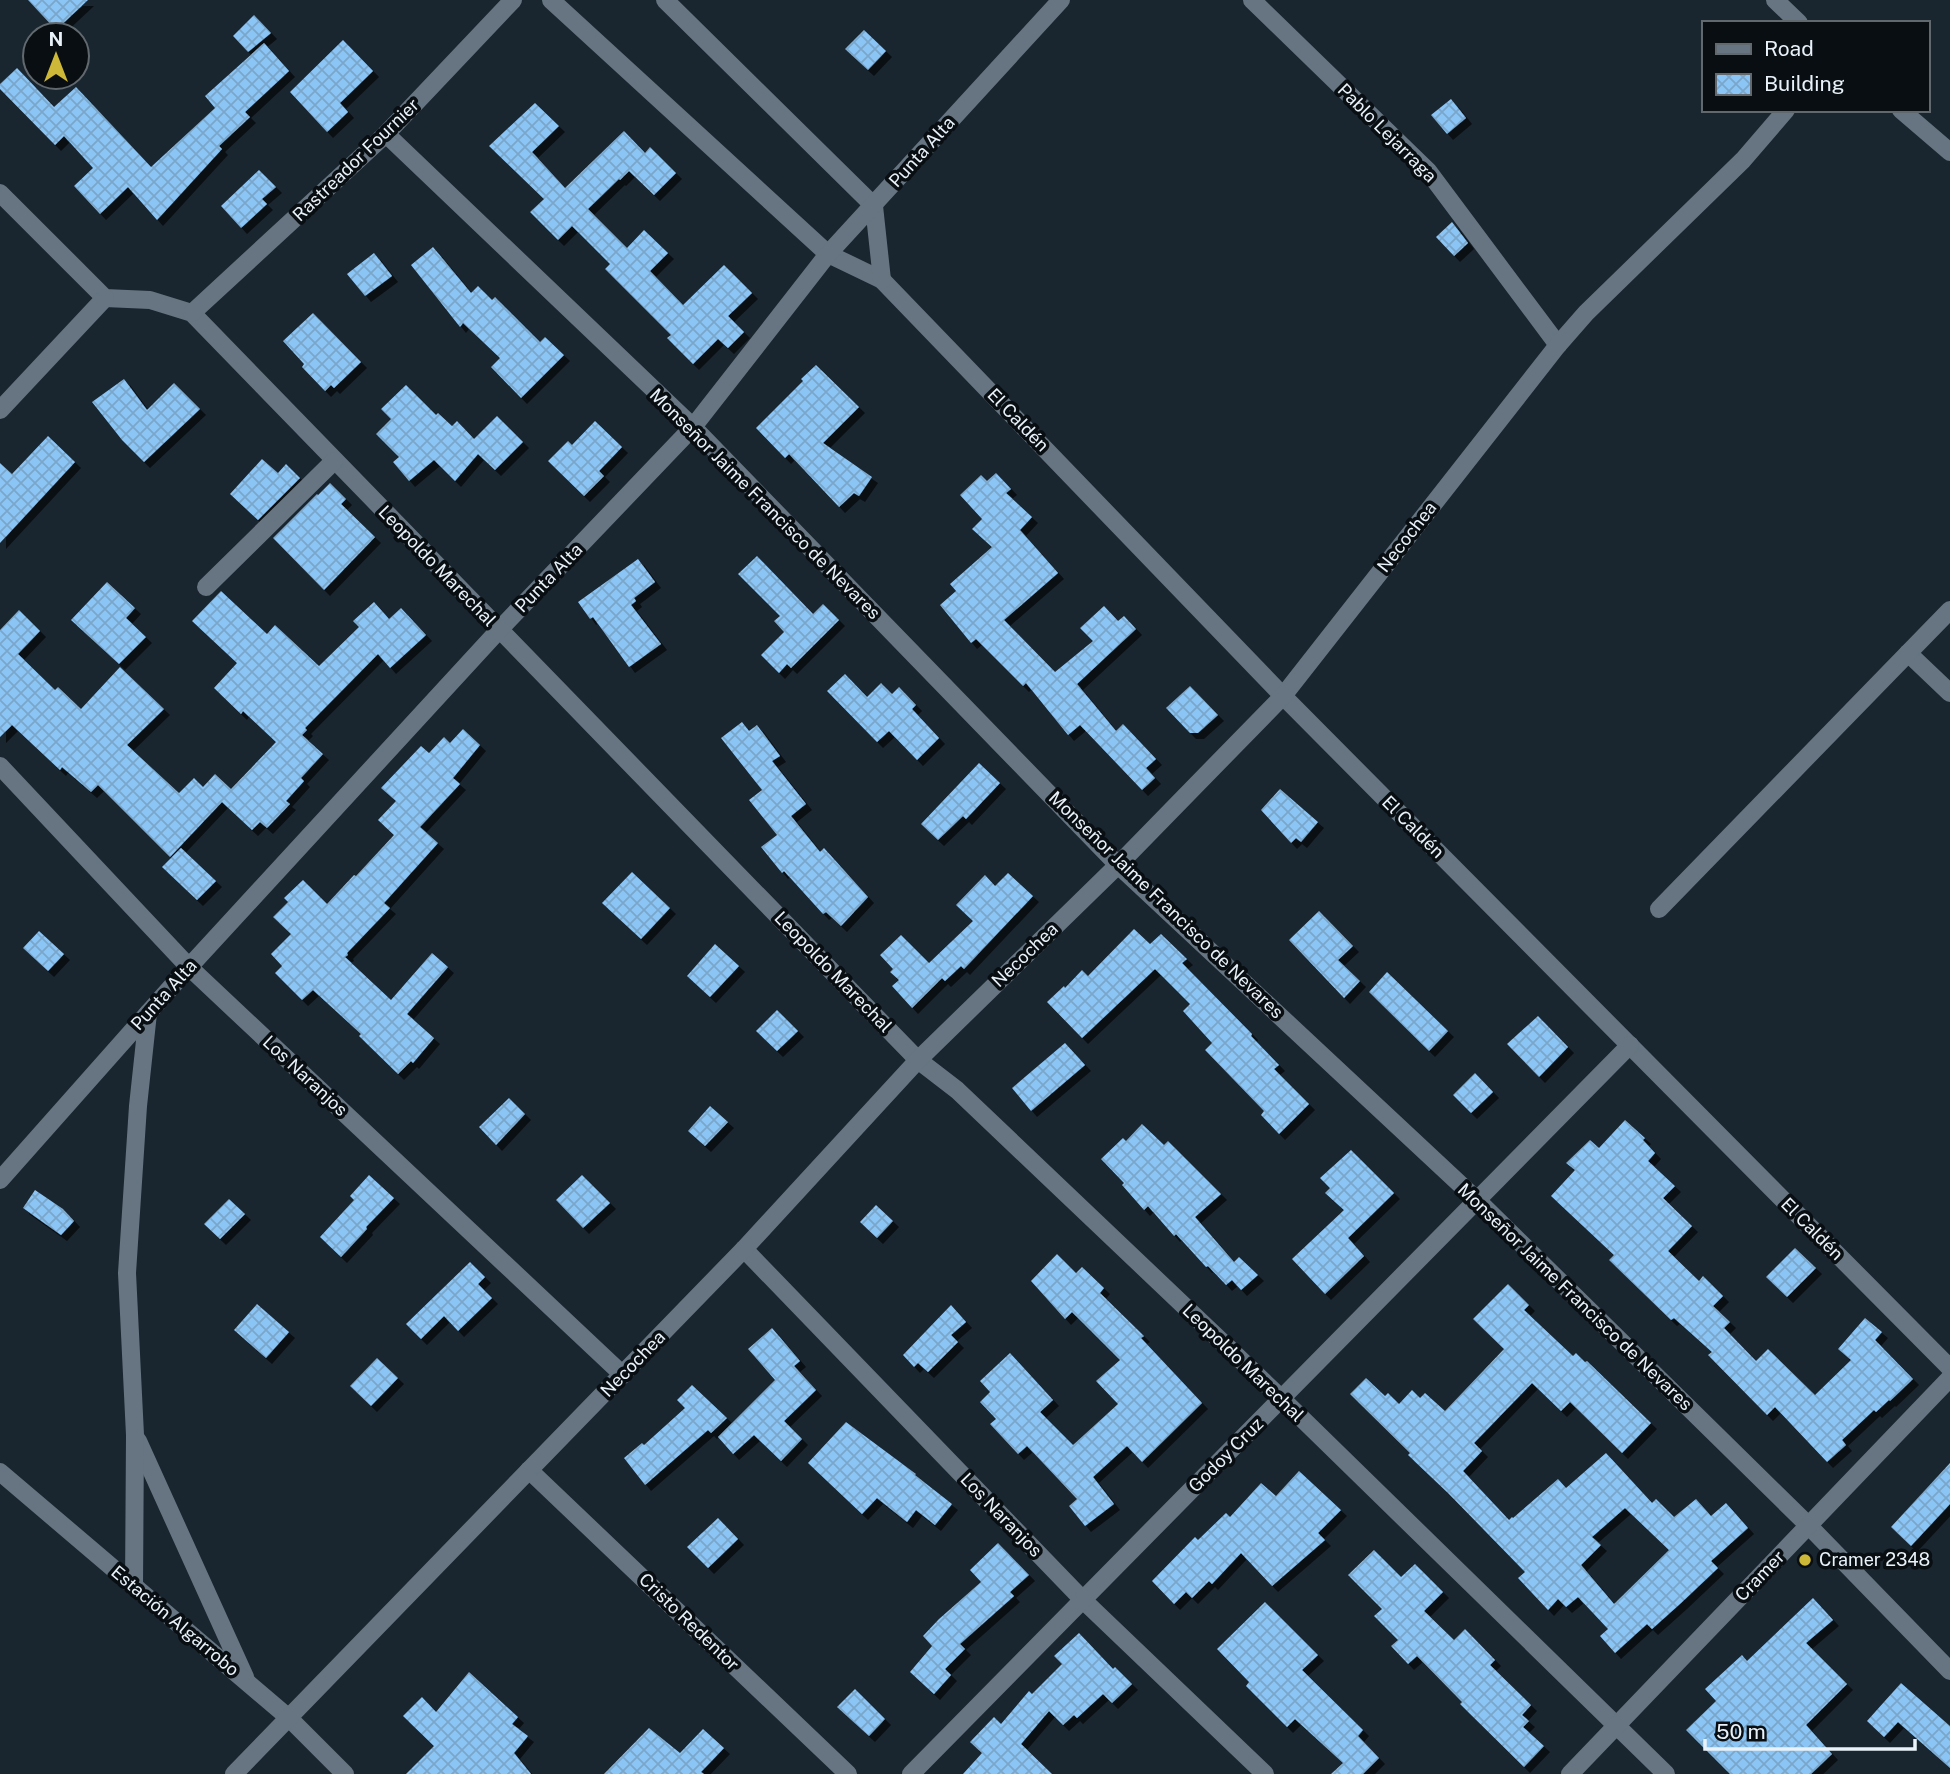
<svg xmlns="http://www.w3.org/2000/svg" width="1950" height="1774" font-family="'Public Sans',sans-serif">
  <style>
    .building { fill: url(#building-cross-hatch); fill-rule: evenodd; filter: url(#shadow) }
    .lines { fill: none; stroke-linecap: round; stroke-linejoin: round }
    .minor { stroke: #667581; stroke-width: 18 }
    .poi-dot { fill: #ceb837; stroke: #080e12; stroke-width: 2.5 }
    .labels { text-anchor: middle; stroke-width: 7; stroke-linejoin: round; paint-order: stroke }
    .street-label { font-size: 18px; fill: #e9f2f9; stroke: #080e12 }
    .poi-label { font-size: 18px; fill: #e9f2f9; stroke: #080e12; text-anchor: start }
  </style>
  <defs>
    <pattern id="building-cross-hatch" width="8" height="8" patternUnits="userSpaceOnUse" patternTransform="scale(1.75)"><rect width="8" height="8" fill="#8bc5f5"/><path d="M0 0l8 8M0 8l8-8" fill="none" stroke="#7aa6ca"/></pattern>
    <filter id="shadow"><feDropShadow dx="6" dy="6" stdDeviation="0" flood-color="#0009"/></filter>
  </defs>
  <rect width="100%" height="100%" fill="#19252f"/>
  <g class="building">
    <polygon points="28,0 88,0 56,30"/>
    <polygon points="254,15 271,33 248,52 233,36"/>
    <polygon points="864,30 886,51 868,70 845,49"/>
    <polygon points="343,40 373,71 340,103 348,112 327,132 290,92"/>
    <polygon points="264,43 289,71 245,112 250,117 219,146 222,149 157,220 128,187 100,214 74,186 93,168 64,136 55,145 0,89 0,84 17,68 54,107 76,87 151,167 215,108 205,96"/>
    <polygon points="1451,99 1466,118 1447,134 1431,115"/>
    <polygon points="535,103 559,126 532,152 565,188 624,131 645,153 650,147 676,173 654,195 629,171 620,180 619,179 588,209 627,248 644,230 668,253 650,271 683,305 724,265 752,293 728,316 744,332 728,348 718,339 693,364 667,338 671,335 605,269 610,264 572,226 558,240 530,212 544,199 489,146"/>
    <polygon points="259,170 276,187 262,199 267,204 241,228 221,206"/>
    <polygon points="1452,222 1468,243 1454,256 1436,237"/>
    <polygon points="433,247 471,293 478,286 492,300 495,297 540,342 545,337 564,355 521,398 491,367 500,358 463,323 460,327 411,265"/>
    <polygon points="374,253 392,276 365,296 347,274"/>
    <polygon points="313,313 361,362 334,388 331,385 325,391 302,367 304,364 283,341"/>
    <polygon points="816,365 859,407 823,443 872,477 859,496 854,493 839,507 789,454 785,458 756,428 803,381 801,379"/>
    <polygon points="124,379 147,410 174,383 200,409 144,462 122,440 92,402"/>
    <polygon points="406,385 436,415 438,413 452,426 457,421 474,439 497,416 523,442 495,470 478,454 455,481 434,460 409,481 393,462 399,457 376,434 391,419 381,409"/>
    <polygon points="595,421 622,447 599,471 604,476 584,496 548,461 568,441 572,445"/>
    <polygon points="48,436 75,462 0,543 0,463 12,474"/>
    <polygon points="262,459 278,473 286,464 300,478 258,520 230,494"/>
    <polygon points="996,473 1011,489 1006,493 1032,517 1020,530 1058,573 1004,620 1055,672 1093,641 1080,628 1104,606 1118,621 1124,616 1136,629 1077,684 1116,731 1123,724 1156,759 1146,768 1155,778 1142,790 1080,725 1068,735 1026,683 1023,686 976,639 971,643 940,605 956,591 950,584 992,547 972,529 982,519 960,495 981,475 987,481"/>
    <polygon points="330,483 346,499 341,504 375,537 324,590 273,538 317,494 318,495"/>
    <polygon points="757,556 813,614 823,604 839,620 791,668 787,664 779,673 761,655 784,632 774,621 780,616 738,574"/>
    <polygon points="638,559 655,582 634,598 636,601 631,605 661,644 629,667 593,617 590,619 578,602"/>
    <polygon points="107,582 135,608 126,618 146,637 119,664 71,620"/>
    <polygon points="221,591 267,634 275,625 319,666 359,627 353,621 374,602 389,619 401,608 426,635 390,668 378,654 305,728 307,730 302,735 323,754 301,778 304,781 286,801 290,804 267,828 260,822 252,830 222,802 170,857 98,785 91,792 62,767 60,770 12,725 0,737 0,630 19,610 40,631 18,654 55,690 58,687 81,709 120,667 164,709 127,745 179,793 194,778 203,787 215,774 231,789 276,742 243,711 241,714 214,688 237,663 192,621"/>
    <polygon points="845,674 867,697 881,683 892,694 899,687 916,705 912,709 939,738 917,760 889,731 877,742 827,691"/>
    <polygon points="1190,686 1218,715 1198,733 1190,733 1166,708"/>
    <polygon points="742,722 749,731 757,725 780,756 772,761 806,804 791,816 820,852 824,848 868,897 841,926 826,912 823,914 784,871 782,873 761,847 777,835 749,800 762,790 721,738"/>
    <polygon points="463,729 480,745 453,778 460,784 420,827 438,843 384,903 390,908 347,953 348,955 345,957 391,1000 432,953 448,967 407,1014 434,1038 413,1063 411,1061 398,1074 359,1036 361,1034 313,990 302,1000 275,973 282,966 271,954 291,934 273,917 288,902 284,898 303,880 327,904 354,875 356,876 394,835 378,820 396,801 381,788 421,746 429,753 444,737 450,743"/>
    <polygon points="979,763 1000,783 966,819 963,816 938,840 921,824"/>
    <polygon points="1280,789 1318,822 1301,842 1296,838 1291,843 1261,810"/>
    <polygon points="181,848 216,881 197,900 162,867"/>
    <polygon points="632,872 670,908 641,939 602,903"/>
    <polygon points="1008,873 1033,896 964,969 961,966 945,981 942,978 912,1008 892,986 899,980 890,972 893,969 880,955 901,935 929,963 973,921 956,905 985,875 995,886"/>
    <polygon points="1319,911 1353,946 1338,960 1360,981 1344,998 1289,940"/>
    <polygon points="1134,929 1150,944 1161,934 1187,959 1182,963 1252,1034 1251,1036 1279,1065 1274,1069 1309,1104 1279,1134 1261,1115 1264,1111 1205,1050 1212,1043 1183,1011 1190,1004 1155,969 1082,1038 1047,1002 1064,986 1065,988 1082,970 1088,976"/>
    <polygon points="39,931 64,954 48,971 23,948"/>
    <polygon points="715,944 739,966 710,997 687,976"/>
    <polygon points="1387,972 1448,1031 1429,1051 1369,992"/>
    <polygon points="777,1010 798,1031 777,1051 756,1031"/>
    <polygon points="1538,1016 1568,1047 1539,1077 1507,1044"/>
    <polygon points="1065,1043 1085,1065 1031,1111 1012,1088"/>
    <polygon points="1475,1073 1493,1092 1471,1113 1453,1095"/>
    <polygon points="509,1098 525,1114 496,1145 479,1127"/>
    <polygon points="710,1106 728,1122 705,1146 688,1131"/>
    <polygon points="1625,1120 1645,1138 1643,1140 1655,1153 1648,1161 1675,1186 1663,1198 1692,1226 1668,1251 1699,1281 1703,1276 1723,1296 1713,1306 1730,1322 1724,1328 1756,1361 1768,1349 1815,1395 1851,1360 1838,1349 1865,1318 1882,1332 1875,1340 1913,1379 1890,1401 1889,1400 1876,1412 1874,1410 1842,1440 1846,1445 1827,1462 1775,1407 1767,1415 1708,1355 1712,1352 1674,1318 1671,1320 1609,1260 1614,1255 1551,1196 1575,1170 1566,1163 1590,1140 1599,1148"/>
    <polygon points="1142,1124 1164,1145 1168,1141 1221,1194 1195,1217 1234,1262 1239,1257 1258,1275 1241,1290 1232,1280 1226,1285 1208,1266 1206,1267 1176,1234 1174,1236 1148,1206 1144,1210 1122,1185 1124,1183 1101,1159 1123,1138 1126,1141"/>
    <polygon points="1351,1150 1394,1193 1348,1238 1364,1256 1325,1294 1292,1259 1344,1210 1325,1193 1330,1188 1320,1178"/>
    <polygon points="369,1175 394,1198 366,1227 367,1229 341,1257 320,1237 354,1200 350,1196"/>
    <polygon points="582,1175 610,1203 583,1228 556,1200"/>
    <polygon points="35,1190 63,1209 74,1221 61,1235 23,1208"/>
    <polygon points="229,1199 245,1214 220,1239 204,1224"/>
    <polygon points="876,1205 893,1221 877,1238 860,1222"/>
    <polygon points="1795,1248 1816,1268 1787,1297 1766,1277"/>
    <polygon points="1057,1254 1076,1273 1082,1267 1104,1288 1100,1293 1144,1336 1141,1338 1202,1403 1142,1462 1127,1446 1093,1477 1114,1504 1085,1526 1069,1506 1077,1499 1027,1446 1018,1454 990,1424 996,1419 980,1402 990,1392 980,1381 1010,1353 1053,1400 1040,1412 1073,1445 1118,1404 1096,1381 1120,1360 1072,1312 1065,1319 1031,1281"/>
    <polygon points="470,1262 485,1277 478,1284 492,1298 458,1331 444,1316 421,1339 406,1324"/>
    <path d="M1508,1284L1529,1305L1524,1310L1573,1356L1576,1353L1585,1362L1587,1361L1651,1423L1622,1453L1570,1402L1561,1411L1532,1383L1474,1443L1482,1451L1463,1471L1509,1520L1512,1517L1513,1518L1558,1479L1566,1488L1606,1453L1652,1503L1656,1499L1674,1517L1696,1499L1711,1516L1726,1503L1748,1528L1711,1561L1718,1568L1681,1603L1652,1629L1647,1624L1615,1653L1600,1636L1608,1629L1578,1597L1566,1607L1558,1599L1548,1610L1518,1578L1525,1572L1448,1493L1408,1455L1410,1453L1350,1394L1366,1378L1385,1396L1388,1393L1399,1404L1412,1390L1420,1398L1425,1393L1445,1411L1504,1349L1473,1319ZM1625,1508L1669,1550L1614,1604L1581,1565L1601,1545L1592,1537Z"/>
    <polygon points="257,1304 289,1332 266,1358 234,1330"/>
    <polygon points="951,1305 966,1322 951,1335 958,1342 928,1372 918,1363 914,1367 903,1355"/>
    <polygon points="772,1328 800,1361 794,1366 816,1390 784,1421 802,1439 781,1461 754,1435 733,1454 718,1437 775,1380 748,1349"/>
    <polygon points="377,1358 398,1378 371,1406 350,1386"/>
    <polygon points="692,1385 727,1418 711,1433 708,1430 645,1485 624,1458 642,1443 644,1445 685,1408 677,1400"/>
    <polygon points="846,1422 916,1474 915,1475 952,1504 935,1525 916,1510 907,1522 877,1498 862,1514 808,1463"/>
    <polygon points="1950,1463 1950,1504 1911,1546 1891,1527"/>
    <polygon points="1299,1471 1341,1510 1318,1533 1325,1540 1272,1586 1241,1553 1212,1584 1209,1581 1192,1598 1186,1592 1174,1604 1152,1581 1195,1537 1198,1540 1226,1513 1230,1517 1261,1483 1276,1496"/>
    <polygon points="718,1518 738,1539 708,1568 687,1547"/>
    <polygon points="998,1543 1029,1575 1010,1592 1014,1596 960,1644 965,1649 945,1669 951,1675 934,1694 910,1672 932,1646 923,1636 939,1619 981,1582 970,1570"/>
    <polygon points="1374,1550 1401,1577 1415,1564 1443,1592 1424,1611 1454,1640 1465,1629 1495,1660 1490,1665 1531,1705 1522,1715 1529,1721 1523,1727 1544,1746 1524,1767 1460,1704 1462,1702 1417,1656 1408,1664 1391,1646 1398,1640 1374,1616 1382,1609 1348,1575"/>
    <polygon points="1813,1598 1833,1620 1806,1643 1847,1684 1806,1725 1832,1754 1811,1774 1730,1774 1686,1730 1716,1701 1705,1689 1742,1655 1747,1661"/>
    <polygon points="1265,1602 1318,1655 1302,1670 1363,1730 1358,1736 1379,1758 1363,1774 1331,1774 1343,1763 1295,1719 1287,1727 1246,1686 1249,1682 1217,1649"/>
    <polygon points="1079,1633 1113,1669 1115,1667 1132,1684 1112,1703 1103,1694 1077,1718 1074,1715 1063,1725 1049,1711 1021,1744 1052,1774 963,1774 982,1753 970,1742 994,1717 1001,1724 1029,1691 1032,1694 1062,1664 1054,1656"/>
    <polygon points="469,1672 518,1717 512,1724 528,1736 514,1753 531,1774 406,1774 434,1746 403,1716 422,1697 436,1712"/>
    <polygon points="1901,1683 1950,1726 1950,1768 1898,1722 1884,1737 1867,1721"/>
    <polygon points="855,1689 885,1719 869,1736 837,1707"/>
    <polygon points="649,1728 680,1753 703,1729 724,1748 701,1772 704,1774 604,1774"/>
  </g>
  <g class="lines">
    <g class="minor">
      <polyline points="551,0 828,254 882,280 1283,696 1950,1368"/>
      <polyline points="665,0 874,206 882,280"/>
      <polyline points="1252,0 1428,171 1558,345"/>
      <polyline points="1775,0 1799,23"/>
      <polyline points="1901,110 1950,152"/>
      <polyline points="386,134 693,427 1118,865 1477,1200 1808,1525 1950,1671"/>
      <polyline points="0,193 105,298 150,300 192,313 918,1060 957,1090 1282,1399 1666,1774"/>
      <polyline points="192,313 386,134 513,0"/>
      <polyline points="0,410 105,298"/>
      <polyline points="206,587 334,461"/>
      <polyline points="1908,653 1950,693"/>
      <polyline points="0,766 189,967 623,1375"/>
      <polyline points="1659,909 1950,610"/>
      <polyline points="0,1180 189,967 499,630 693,427 828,254 1061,0"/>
      <polyline points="744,1249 1083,1600 1265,1774"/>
      <polyline points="138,1441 245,1677"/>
      <polyline points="529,1470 848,1774"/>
      <polyline points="0,1472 289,1718 345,1774"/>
      <polyline points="134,1587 135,1435 127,1273 138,1106 148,1013"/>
      <polyline points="234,1774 744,1249 918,1060 1118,865 1283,696 1558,345 1586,313 1743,160 1786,110"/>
      <polyline points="911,1774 1630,1045"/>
      <polyline points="1570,1774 1950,1378"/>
    </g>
  </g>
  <circle class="poi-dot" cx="1805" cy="1560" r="7"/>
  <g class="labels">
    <g class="street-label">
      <text transform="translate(1387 133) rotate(45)" y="6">Pablo Lejarraga</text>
      <text transform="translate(922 152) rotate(-48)" y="6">Punta Alta</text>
      <text transform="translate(356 160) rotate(-44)" y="6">Rastreador Fournier</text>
      <text transform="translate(1018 420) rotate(46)" y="6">El Caldén</text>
      <text transform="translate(765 504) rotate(45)" y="6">Monseñor Jaime Francisco de Nevares</text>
      <text transform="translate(1407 537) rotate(-52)" y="6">Necochea</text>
      <text transform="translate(437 566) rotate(46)" y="6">Leopoldo Marechal</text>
      <text transform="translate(549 578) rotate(-46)" y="6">Punta Alta</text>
      <text transform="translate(1413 827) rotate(45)" y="6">El Caldén</text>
      <text transform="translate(1166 905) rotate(44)" y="6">Monseñor Jaime Francisco de Nevares</text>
      <text transform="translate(1025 955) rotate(-44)" y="6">Necochea</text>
      <text transform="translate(833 972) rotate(46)" y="6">Leopoldo Marechal</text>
      <text transform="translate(164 995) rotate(-48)" y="6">Punta Alta</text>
      <text transform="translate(305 1076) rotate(43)" y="6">Los Naranjos</text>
      <text transform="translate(1812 1229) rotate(45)" y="6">El Caldén</text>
      <text transform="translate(1575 1297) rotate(44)" y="6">Monseñor Jaime Francisco de Nevares</text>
      <text transform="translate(1243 1363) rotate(44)" y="6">Leopoldo Marechal</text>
      <text transform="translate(633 1364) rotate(-46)" y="6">Necochea</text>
      <text transform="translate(1226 1455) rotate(-45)" y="6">Godoy Cruz</text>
      <text transform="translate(1001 1515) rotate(46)" y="6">Los Naranjos</text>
      <text transform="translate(1760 1576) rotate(-46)" y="6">Cramer</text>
      <text transform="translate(175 1621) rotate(40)" y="6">Estación Algarrobo</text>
      <text transform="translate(689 1622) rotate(44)" y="6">Cristo Redentor</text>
    </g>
    <g class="poi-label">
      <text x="1819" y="1566">Cramer 2348</text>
    </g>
  </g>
  <rect x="1702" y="21" width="228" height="91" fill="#080e12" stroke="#62696e" stroke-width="2"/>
  <rect x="1716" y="44" width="35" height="10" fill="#667581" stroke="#62696e" stroke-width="2"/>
  <text x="1764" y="56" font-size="21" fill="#e9f2f9">Road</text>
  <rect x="1716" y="74" width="35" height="21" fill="url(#building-cross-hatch)" stroke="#62696e" stroke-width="2"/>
  <text x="1764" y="91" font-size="21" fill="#e9f2f9">Building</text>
  <g transform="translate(56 56)"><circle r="33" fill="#080e12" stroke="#62696e" stroke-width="2"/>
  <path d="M0-5L12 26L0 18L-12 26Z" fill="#ceb837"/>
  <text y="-10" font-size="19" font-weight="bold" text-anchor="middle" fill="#e9f2f9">N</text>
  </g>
  <path d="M1705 1739v10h210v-10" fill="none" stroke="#e9f2f9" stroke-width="3.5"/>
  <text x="1716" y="1739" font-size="21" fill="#e9f2f9" stroke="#080e12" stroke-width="5" paint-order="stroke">50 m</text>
</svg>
